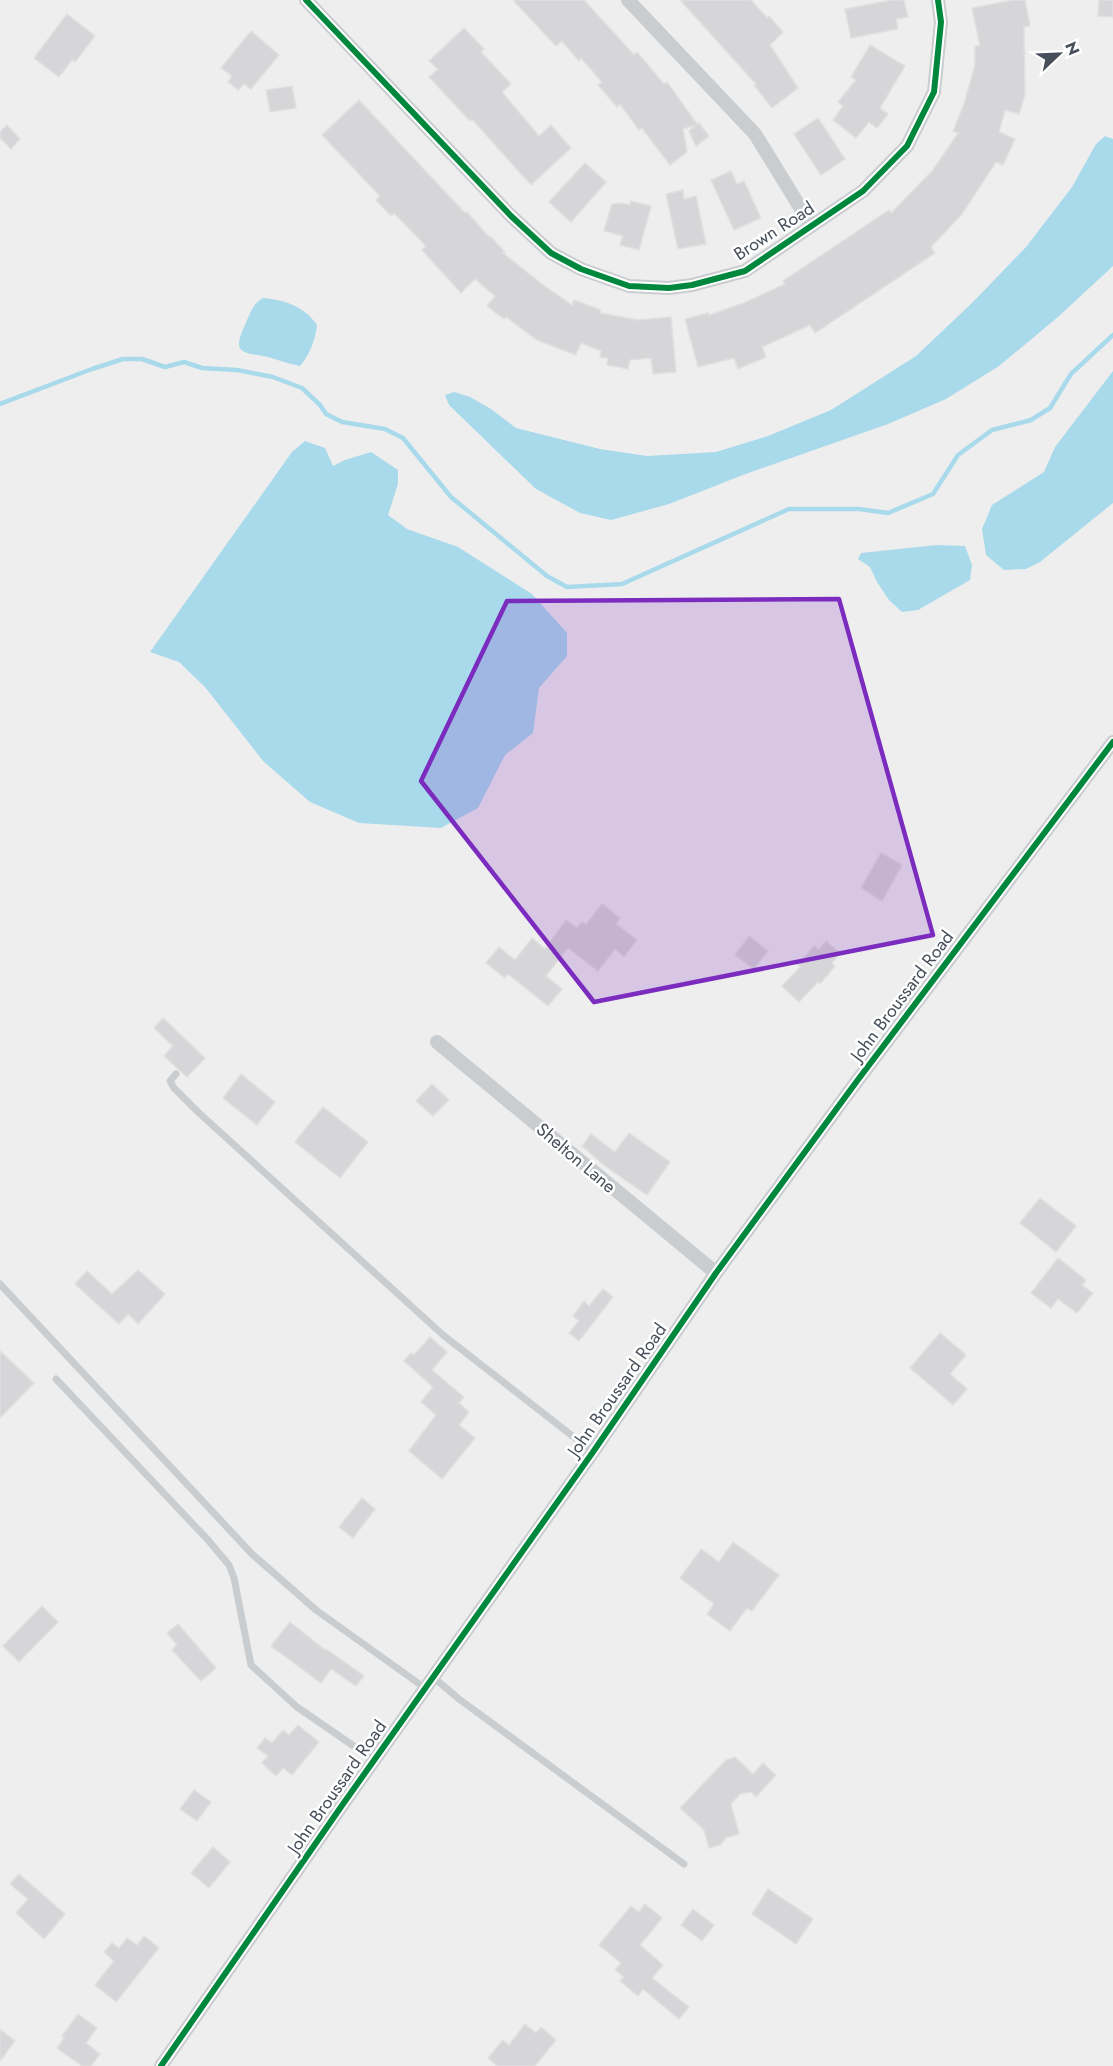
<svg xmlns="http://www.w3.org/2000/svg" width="1113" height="2066" font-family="Jost,sans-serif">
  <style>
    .water { fill: #a8daeb }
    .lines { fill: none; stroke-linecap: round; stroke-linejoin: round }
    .stream { stroke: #a8daeb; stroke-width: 4.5 }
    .building { fill: #d6d6d8; stroke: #e0e0e1; stroke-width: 1.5 }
    .lane { stroke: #cacdcf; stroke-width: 7 }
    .street { stroke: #cacdcf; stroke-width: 14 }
    .cycleway-casing { stroke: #fff; stroke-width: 10 }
    .cycleway { stroke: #00873e; stroke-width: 6 }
    .marked { fill: #7b2cbf; fill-opacity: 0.2; stroke: #7b2cbf; stroke-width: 4.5; stroke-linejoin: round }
    .labels { text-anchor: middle; stroke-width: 5; stroke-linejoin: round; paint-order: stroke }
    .street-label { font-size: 18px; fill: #464f5a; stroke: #fff }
  </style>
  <rect width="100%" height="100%" fill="#efeeee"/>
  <g class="water">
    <polygon points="1105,136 1113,139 1113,266 1058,317 999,366 946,399 888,424 743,475 669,504 611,520 580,513 536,489 449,405 445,395 454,392 470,397 491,409 516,428 600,449 647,456 716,452 768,436 831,410 916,356 973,302 1026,247 1072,187 1096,144"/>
    <path d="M263,298C285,300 304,306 317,325C315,341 310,354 300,366C289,364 279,360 268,357C243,352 231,355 245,325C250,314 252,304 263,298Z"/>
    <polygon points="1113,371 1113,503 1040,562 1026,569 1004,570 986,555 982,529 992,505 1044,472 1055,447"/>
    <polygon points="305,441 325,448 333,466 345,460 371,452 398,470 398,484 388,515 407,529 458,547 532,594 567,633 567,656 539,688 533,733 505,755 478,808 441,828 359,823 310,802 263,761 205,687 179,662 150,652 292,452"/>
    <polygon points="937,545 965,546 972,565 970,580 918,610 902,612 889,600 877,582 870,567 858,559 861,553"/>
  </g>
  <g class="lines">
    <polyline class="stream" points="0,404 92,369 123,359 142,359 165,367 184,362 202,368 237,370 273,377 302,388 320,405 326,414 342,422 385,429 403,438 451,497 547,576 567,587 622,584 789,509 859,509 888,513 933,494 958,455 992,430 1031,420 1050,408 1071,374 1113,335"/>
  </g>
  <g class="building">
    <polygon points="513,0 584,0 634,55 637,52 664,84 667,82 697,124 699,123 709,136 696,146 689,131 696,125 683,129 687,152 670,165 642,128 639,130 620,104 617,107 598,85 602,82 581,58 579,61 562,41 556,46"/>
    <polygon points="680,0 751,0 767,18 769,16 783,32 770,45 798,88 772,108 754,85 756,84"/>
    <polygon points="892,0 904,0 908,17 896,19 898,29 851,38 845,9"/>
    <polygon points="1013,0 1025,0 1030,26 1024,27 1025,94 1019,114 1005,110 999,132 1015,139 1003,165 996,162 962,214 931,247 935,253 815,333 810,325 762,347 766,357 738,369 734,358 698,367 685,319 708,313 709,315 744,303 785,284 783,281 889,210 891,213 933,170 958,133 953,131 964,104 975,65 975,46 980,46 972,8"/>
    <polygon points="1099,0 1113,0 1113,17 1098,16"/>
    <polygon points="67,14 95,36 75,62 72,60 59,77 34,58"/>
    <polygon points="464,28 484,49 481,52 511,84 502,92 539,136 551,125 571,148 531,185 472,119 470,121 429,77 438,69 429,61"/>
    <polygon points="251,31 279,55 251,89 244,84 238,90 228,82 232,76 221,68"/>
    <polygon points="870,45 905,66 880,108 888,114 877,128 869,122 856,138 833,120 843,106 838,102 856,80 851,77"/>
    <polygon points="292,86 296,108 270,112 266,90"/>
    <polygon points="359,100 465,213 467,212 489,237 490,236 505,252 503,253 543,285 572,305 574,300 601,310 600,313 638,320 671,317 676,372 653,374 651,358 630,360 628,369 607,365 608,358 600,357 601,351 581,343 576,355 537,340 506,317 504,319 487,306 495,296 475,279 461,293 422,250 426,246 394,213 391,216 376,200 380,196 322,135"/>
    <polygon points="818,118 845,159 821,175 794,134"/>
    <polygon points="7,125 20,139 11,149 0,138 0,132"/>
    <polygon points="585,163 606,182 571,222 549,202"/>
    <polygon points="731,171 737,184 744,181 761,218 734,230 711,180"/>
    <polygon points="683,190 684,199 696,196 706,244 678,249 666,194"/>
    <polygon points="631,201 651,206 639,250 620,245 623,236 604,231 612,204 621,203 630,205"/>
    <polygon points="881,853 902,865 882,901 861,888"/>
    <polygon points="602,904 620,918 616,924 637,940 624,957 615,949 598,971 568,948 546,976 562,989 548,1006 508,974 505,978 486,963 499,947 515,960 532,938 545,949 566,920 577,928 582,922 586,925"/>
    <polygon points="749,936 768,951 754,969 735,955"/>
    <polygon points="826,941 840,953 832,963 835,966 820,984 818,982 799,1002 782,986 800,967 798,965 814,946 819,950"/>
    <polygon points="163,1018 205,1058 187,1077 164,1056 173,1046 154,1028"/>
    <polygon points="241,1074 275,1102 257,1125 223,1098"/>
    <polygon points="432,1084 449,1100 433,1116 416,1101"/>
    <polygon points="323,1107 368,1142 340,1178 295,1142"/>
    <polygon points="629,1133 670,1162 647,1195 605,1166 582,1146 591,1134 615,1152"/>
    <polygon points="1040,1198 1076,1226 1056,1252 1020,1223"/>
    <polygon points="1058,1258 1086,1280 1082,1285 1093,1293 1077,1313 1058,1299 1051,1308 1031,1293"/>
    <polygon points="138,1270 165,1294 138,1324 128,1314 119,1324 75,1284 87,1271 112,1294"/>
    <polygon points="603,1289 613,1297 579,1341 569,1333 579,1321 573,1316 584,1301 589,1306"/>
    <polygon points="940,1333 966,1355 950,1374 967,1389 953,1405 910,1368"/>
    <polygon points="430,1337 447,1352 432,1370 464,1397 459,1403 469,1412 459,1425 475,1438 442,1479 409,1451 436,1415 421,1402 433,1387 404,1361 411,1353 414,1355"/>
    <polygon points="0,1351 34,1383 0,1418"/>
    <polygon points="362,1498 375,1509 353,1538 339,1527"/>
    <polygon points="733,1542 779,1575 752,1611 747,1608 730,1631 707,1614 714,1604 680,1578 701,1549 719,1562"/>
    <polygon points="42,1606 58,1622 19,1662 3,1646"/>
    <polygon points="290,1622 325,1650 326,1649 364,1676 356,1686 331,1669 321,1683 271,1646"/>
    <polygon points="178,1624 216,1668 201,1681 172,1650 177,1645 167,1633"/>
    <polygon points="298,1725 319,1742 292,1775 283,1768 276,1776 262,1763 268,1756 257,1748 265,1738 272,1743 283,1730 289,1735"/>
    <polygon points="735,1757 753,1774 763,1763 776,1775 756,1797 751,1792 740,1794 731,1804 739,1834 726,1838 720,1845 709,1848 704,1830 680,1808 726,1760"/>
    <polygon points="194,1790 211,1802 197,1821 180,1809"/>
    <polygon points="213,1847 230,1862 209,1888 191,1873"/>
    <polygon points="19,1874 65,1914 44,1939 16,1913 28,1899 10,1884"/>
    <polygon points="768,1889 813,1919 796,1944 752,1914"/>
    <polygon points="645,1904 662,1918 640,1945 663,1965 652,1978 689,2007 679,2019 643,1989 638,1996 620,1981 624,1977 615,1970 621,1963 599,1945 631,1906 639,1912"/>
    <polygon points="693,1909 714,1925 702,1941 681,1925"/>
    <polygon points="144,1936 159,1948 116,2002 95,1985 114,1961 104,1952 112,1943 119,1948 127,1938 137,1945"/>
    <polygon points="78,2014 97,2028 86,2043 100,2054 91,2066 82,2066 57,2048 64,2038 62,2036"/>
    <polygon points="525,2024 536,2033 541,2027 556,2040 535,2066 497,2066 488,2058 503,2040 509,2045"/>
    <polygon points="0,2029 15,2041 0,2061"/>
  </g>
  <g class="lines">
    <g class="lane">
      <polyline points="176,1074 170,1081 174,1088 198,1112 443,1335 593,1452"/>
      <polyline points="0,1284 252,1554 316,1610 425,1688"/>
      <polyline points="56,1379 208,1540 229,1565 234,1578 251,1665 297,1707 374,1760"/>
      <polyline points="433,1677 459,1699 684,1864"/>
    </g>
    <g class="street">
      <polyline points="306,0 511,216 551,253 581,269 629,286 669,288 692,285 745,271 863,191 907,146 934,92 941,22 938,0"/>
      <polyline points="628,0 755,134 811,225"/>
      <polyline points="437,1042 716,1273"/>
      <polyline points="161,2066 343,1804 593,1452 716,1273 857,1081 1113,742"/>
    </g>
    <g class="cycleway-casing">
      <g id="cycleway">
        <polyline points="306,0 511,216 551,253 581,269 629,286 669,288 692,285 745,271 863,191 907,146 934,92 941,22 938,0"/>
        <polyline points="161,2066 343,1804 593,1452 716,1273 857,1081 1113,742"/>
      </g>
    </g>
    <use href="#cycleway" class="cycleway"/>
  </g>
  <path class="marked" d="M839,599L933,935L594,1002L421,781L507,601Z"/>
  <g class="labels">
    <g class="street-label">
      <text transform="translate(774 231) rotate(-33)" y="6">Brown Road</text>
      <text transform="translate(902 996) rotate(-53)" y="6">John Broussard Road</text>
      <text transform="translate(576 1158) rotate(40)" y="6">Shelton Lane</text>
      <text transform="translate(617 1390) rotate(-55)" y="6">John Broussard Road</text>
      <text transform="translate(337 1787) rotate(-55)" y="6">John Broussard Road</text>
    </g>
  </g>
  <g transform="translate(1059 54) rotate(67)" stroke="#ffffff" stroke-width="4.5" paint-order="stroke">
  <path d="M0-4.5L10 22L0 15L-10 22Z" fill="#464f5a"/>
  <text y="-9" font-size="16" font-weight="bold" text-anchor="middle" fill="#464f5a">N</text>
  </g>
</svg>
